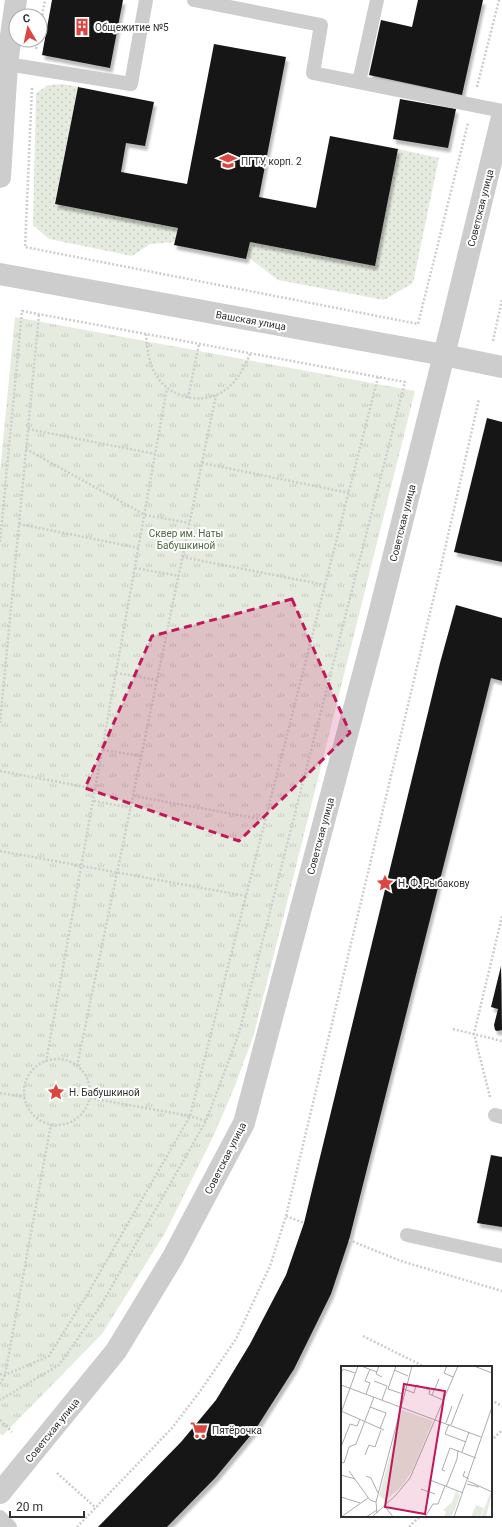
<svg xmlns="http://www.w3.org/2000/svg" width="502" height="1527" font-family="Roboto,sans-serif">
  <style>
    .grass { fill: url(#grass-dots) }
    .park { fill: url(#park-tufts) }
    .building { fill: #171717; filter: url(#shadow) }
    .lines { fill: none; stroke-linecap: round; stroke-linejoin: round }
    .path { stroke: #cdcdcd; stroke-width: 2.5; stroke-dasharray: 2 2; stroke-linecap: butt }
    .service { stroke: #cdcdcd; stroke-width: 14 }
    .tertiary { stroke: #cdcdcd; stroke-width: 22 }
    .marked { fill: #c2185b; fill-opacity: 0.2; stroke: #c2185b; stroke-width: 3; stroke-dasharray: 8 5; stroke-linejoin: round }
    .labels { text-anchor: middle; stroke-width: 4; stroke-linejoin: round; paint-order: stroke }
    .poi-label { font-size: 10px; fill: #303030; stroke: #fff; text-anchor: start }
    .street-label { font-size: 10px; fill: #303030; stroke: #fff }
    .park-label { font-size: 10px; fill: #4e6a40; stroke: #fff }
    .inset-road { fill: none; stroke: #acacac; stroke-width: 1 }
    .view { fill: #c2185b; fill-opacity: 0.15; stroke: #c2185b; stroke-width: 2 }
    .inset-edge { fill: none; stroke: #303030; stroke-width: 2 }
  </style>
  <defs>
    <pattern id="grass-dots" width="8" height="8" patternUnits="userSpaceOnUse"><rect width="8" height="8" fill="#e5ecdf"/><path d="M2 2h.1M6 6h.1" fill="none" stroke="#c5cbc0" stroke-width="1.8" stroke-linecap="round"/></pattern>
    <pattern id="park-tufts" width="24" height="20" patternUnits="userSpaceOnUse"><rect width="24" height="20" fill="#e5ecdf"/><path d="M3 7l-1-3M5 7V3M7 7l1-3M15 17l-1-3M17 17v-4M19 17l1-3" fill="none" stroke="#c5cbc0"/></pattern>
    <filter id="shadow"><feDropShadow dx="2.5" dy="4.5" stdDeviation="1" flood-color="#0004"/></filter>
  </defs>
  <rect width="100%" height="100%" fill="#fff"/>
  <g class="grass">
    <polygon points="63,84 78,87 55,204 178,228 175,242 150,244 132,256 49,239 33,225 36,93 48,85"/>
    <polygon points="398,149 439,158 413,283 384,300 278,280 247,256 250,242 375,266"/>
  </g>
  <polygon class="park" points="15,317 415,391 254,1034 235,1086 213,1137 165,1233 102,1334 3,1435 0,1434 0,472"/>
  <g class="building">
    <polygon points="52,0 123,0 110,68 42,55"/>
    <polygon points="418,0 483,0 462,95 369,75 381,20 412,27"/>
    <polygon points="214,44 286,57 259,197 316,208 330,136 398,149 375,266 250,242 246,259 174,245 178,228 55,204 78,87 154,102 145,146 126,143 121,172 187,184"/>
    <polygon points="400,99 456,109 448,148 393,139"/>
    <polygon points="487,418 502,422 502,562 454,552"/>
    <polygon points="456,605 502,618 502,681 491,678 349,1240 331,1294 294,1369 255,1430 216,1477 167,1527 98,1527 181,1442 216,1400 250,1344 286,1275 304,1223 440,663"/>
    <polygon points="501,966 502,1030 497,1031 495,1030 494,1025 498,1009 491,1007"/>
    <polygon points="491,1155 502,1157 502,1227 477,1223"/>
  </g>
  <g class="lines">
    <g class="path">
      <polyline points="40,27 45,0"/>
      <polyline points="36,49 38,40"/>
      <polyline points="477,87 499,0"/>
      <polyline points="32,88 25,247 418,324 468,123"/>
      <path d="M146,334C147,349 149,366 158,378C173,400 208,406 229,387C239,378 245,366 250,354"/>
      <polyline points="493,341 502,299"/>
      <polyline points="188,398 199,344"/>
      <polyline points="28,429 155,454"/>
      <polyline points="26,449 145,515 189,523"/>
      <polyline points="202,463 349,493"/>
      <polyline points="19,524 139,548"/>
      <polyline points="0,542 22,311 405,382 239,1033 206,1121 100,1307 59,1365 0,1400"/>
      <polyline points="182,557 325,585"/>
      <polyline points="135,568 179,576"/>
      <polyline points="116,673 157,680"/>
      <polyline points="0,723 39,314"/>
      <polyline points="103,750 142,756"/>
      <polyline points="0,771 96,789"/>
      <polyline points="134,796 266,820"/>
      <polyline points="94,801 131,808"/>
      <polyline points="0,851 246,896"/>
      <polyline points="453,1029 502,1041"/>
      <circle cx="57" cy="1092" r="33"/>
      <polyline points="46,1062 167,388"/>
      <polyline points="77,1066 216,395"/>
      <polyline points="0,1093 25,1097"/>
      <polyline points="490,1097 474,1034 502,916"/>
      <polyline points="90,1098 190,1116 206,1121"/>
      <polyline points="286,1216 304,1223"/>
      <polyline points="349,1240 401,1261 502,1291"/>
      <polyline points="363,1336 425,1367"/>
      <polyline points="0,1374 5,1375 49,1356 88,1293 190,1116 378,377"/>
      <polyline points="0,1384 5,1375 51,1124"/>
      <polyline points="491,1400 502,1406"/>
      <polyline points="0,1420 12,1432"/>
      <polyline points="491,1441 502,1430"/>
      <polyline points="57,1473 96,1508"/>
      <polyline points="77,1527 172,1428 201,1390 236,1339 270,1266 286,1216 439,575 479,399"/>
      <polyline points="409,1527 420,1516"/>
    </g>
    <g class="service">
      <polyline points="194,0 321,25 313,73 502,111"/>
      <polyline points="7,64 131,84 146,0"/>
      <polyline points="359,82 377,0"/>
      <polyline points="495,1115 502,1117"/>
      <polyline points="407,1235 502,1256"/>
      <polyline points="0,1517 10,1527"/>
    </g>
    <g class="tertiary">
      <polyline points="0,177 7,64 16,0"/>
      <polyline points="0,274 444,355 502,367"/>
      <polyline points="0,1493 116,1351 173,1257 244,1123 378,618 450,331 502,117"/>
    </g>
  </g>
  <path class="marked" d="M292,599L350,733L239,841L85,788L152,636Z"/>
  <defs>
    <g id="building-bare" transform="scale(1.38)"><path d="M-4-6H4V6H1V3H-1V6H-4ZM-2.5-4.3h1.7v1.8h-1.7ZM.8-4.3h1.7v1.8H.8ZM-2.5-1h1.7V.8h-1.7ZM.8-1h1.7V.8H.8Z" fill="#db473f" stroke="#fff" stroke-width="2.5" paint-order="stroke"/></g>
    <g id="university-bare" transform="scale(1.38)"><path d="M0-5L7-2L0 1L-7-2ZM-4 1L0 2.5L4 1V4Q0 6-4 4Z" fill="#db473f" stroke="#fff" stroke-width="2.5" paint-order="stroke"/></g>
    <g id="sight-bare" transform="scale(1.38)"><path d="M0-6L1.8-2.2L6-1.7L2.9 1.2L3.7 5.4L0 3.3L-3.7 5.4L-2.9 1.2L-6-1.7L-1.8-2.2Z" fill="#db473f" stroke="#fff" stroke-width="2.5" paint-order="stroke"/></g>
    <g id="supermarket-bare" transform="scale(1.38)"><path d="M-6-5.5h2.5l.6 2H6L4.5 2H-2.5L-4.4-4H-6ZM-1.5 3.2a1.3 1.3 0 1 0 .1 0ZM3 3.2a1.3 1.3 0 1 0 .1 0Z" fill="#db473f" stroke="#fff" stroke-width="2.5" paint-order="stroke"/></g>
  </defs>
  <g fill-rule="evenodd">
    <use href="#building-bare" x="82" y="27"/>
    <use href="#university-bare" x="228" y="161"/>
    <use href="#sight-bare" x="385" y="883"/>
    <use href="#sight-bare" x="56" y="1092"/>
    <use href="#supermarket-bare" x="199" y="1430"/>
  </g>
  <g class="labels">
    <g class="poi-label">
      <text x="95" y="31">Общежитие №5</text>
      <text x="241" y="165">ПГТУ, корп. 2</text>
      <text x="398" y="887">Н. Ф. Рыбакову</text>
      <text x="69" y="1096">Н. Бабушкиной</text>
      <text x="212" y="1434">Пятёрочка</text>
    </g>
    <g class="street-label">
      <text transform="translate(480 208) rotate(-76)" y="4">Советская улица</text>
      <text transform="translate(251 320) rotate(10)" y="4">Вашская улица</text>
      <text transform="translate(402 523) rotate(-76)" y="4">Советская улица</text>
      <text transform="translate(320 836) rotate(-75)" y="4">Советская улица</text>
      <text transform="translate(225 1158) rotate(-63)" y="4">Советская улица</text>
      <text transform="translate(52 1430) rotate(-51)" y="4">Советская улица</text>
    </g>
    <g class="park-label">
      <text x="186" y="537">Сквер им. Наты<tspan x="186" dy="12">Бабушкиной</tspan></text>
    </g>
  </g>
  <g transform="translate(341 1366)">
    <rect width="151" height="151" fill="#fff"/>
    <path d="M115,125L119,129L114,143L110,151H103L105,146L102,144L111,136ZM151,127L145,151H140L149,128Z" fill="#e5ecdf"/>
    <path d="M61,44L92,55L71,105L61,120L45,134L38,130Z" fill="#e5ecdf"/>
    <path d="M135,139L143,142L139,151H130Z" fill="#e5ecdf"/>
    <path class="inset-road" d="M20,0L36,6M38,0L35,8L41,11M55,0L47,23L62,28M106,0L103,7L112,11M133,0L151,7M53,4L67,10M0,7L2,3L14,7M33,15L46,20L41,34M0,19L140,71M63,23L73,27L75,19L89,24L88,28L102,34M25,28L29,17L24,15L29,3M91,29L98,13M29,41L45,47L39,63M0,45L43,64M0,47L17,0M105,57L111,40M108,58L104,68L125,76M110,59L122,28M0,81L9,58L16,60L19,53M121,86L128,66M24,89L28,79L34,81L40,64M0,96L3,97L8,81L15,78L33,31M8,105L29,134L35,136M104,105L101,104L109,82L135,92M124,105L122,110L128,113M0,109L14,113M25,110L30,112L37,127M89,114L122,127M127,115L151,126M126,118L138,121M105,121L116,93L117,84M80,123L94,128M0,131L19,137M43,139L52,151M36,147L35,136L71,0M0,151L27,132M25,151L36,144M31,151L55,129L69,112L117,0M84,151L92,138H97L104,120M113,151L151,41"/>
    <path class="view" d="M63,18L104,25L84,148L44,141Z"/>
    <rect width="151" height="151" class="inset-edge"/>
  </g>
  <g transform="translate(28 28) rotate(351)"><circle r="19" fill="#ffffff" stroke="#acacac"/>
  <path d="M0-3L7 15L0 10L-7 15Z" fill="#db473f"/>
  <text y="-6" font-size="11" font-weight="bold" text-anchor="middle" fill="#303030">С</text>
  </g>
  <path d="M10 1511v6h74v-6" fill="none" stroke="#303030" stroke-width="2"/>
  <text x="16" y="1511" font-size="12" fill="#303030" stroke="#ffffff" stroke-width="3" paint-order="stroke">20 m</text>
</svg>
